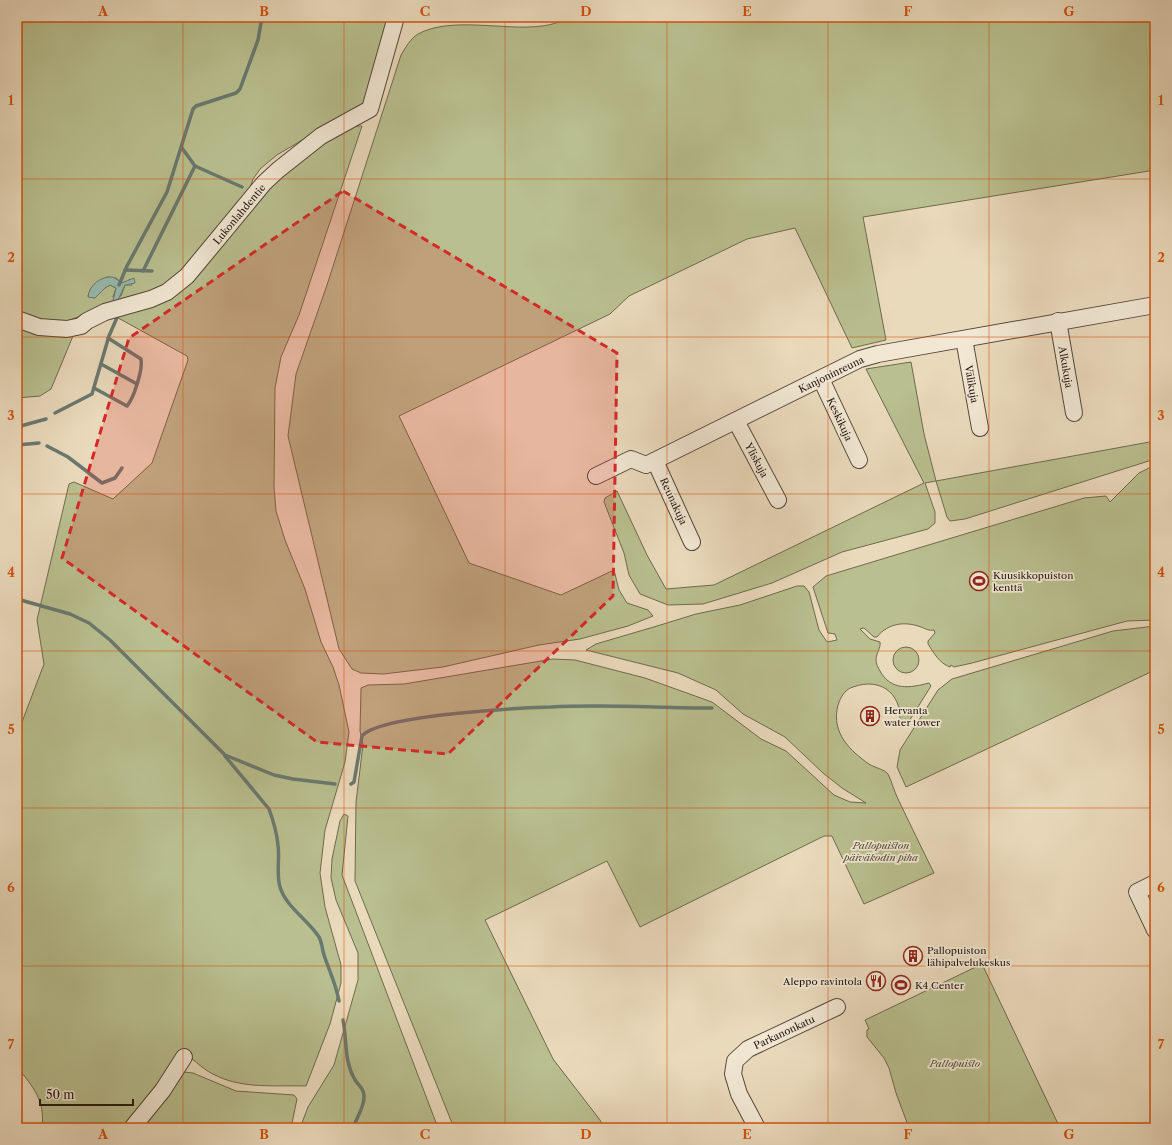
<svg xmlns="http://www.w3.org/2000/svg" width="1172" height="1145" font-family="'Libre Caslon Text',serif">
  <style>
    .green { fill: #b9bf8f; stroke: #6e6a4e; fill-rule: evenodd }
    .water { fill: #98bbaf; stroke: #69796f }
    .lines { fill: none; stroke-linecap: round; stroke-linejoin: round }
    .stream { stroke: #69796f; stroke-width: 3.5 }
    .minor-casing { stroke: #54463a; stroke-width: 18 }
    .minor { stroke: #f1e7d3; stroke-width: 16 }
    .marked { fill: #d62828; fill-opacity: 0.2; stroke: #d62828; stroke-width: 3; stroke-dasharray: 8 5; stroke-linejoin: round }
    .grid { fill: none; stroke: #d4520c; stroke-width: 1; stroke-opacity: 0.55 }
    .labels { text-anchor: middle; stroke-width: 3.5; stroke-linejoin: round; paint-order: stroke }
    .street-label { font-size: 10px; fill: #22150e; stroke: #f1e7d3 }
    .poi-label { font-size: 10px; fill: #22150e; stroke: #f1e7d3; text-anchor: start }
    .park-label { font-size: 10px; font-style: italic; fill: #57503b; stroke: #f1e7d3 }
    .neatline { fill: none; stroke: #d4520c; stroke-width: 1.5 }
    .grid-label { font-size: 13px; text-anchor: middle; font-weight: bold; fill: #d4520c }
  </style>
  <rect width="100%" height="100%" fill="#eadabc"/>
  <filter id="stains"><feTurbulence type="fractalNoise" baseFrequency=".005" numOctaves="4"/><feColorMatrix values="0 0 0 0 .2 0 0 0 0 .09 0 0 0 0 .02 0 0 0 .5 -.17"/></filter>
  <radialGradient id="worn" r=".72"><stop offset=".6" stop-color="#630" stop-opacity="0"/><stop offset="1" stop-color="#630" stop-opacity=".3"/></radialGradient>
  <g class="green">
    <path d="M17,17H391L367,101L277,155L261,168L253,179L248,194L177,279L156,291L109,305L62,323H42L17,314ZM107,277L116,278L122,283H125L130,279L132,285H125L121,296L113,297L116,288L110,285L105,288L95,298L88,296L91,288Z"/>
    <path d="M571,17H1155V170L863,217L886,340L852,348L795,228L747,239L629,296L610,314L399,416L469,563L561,595L614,570L619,590L627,603L648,610L653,616L628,626L580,639L539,645L443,667L383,674L361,673L352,669L339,649L288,436L296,374L327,285L401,55C406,47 410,39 418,34C451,16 505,31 542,26C552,25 562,21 571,17Z"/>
    <path d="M354,126H362L299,315L281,357L275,388L274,487L276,511L285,540L305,589L321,642L333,667L339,685L349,732L345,762L325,830L320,873L325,907L341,965V983L330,1024L306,1086C277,1085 244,1089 217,1076C205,1071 195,1061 185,1053L127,1128H42C45,1100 34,1088 17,1067V726L22,722L44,664L37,620L69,484L74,482L113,499L152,463L188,360L187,356L111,314L152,303L271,183L303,156L339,133Z"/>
    <polygon points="17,324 73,336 51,389 40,396 17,398"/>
    <polygon points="911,362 924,434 936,481 1155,441 1155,459 965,519 950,521 947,517 936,481 925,483 935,512 935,523 928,529 842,552 772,583 703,604 668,605 640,594 629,575 624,553 604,502 605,498 617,491 647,555 666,589 714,585 924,483 866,369"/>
    <path d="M1155,465V620L1127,621L972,663L954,667L951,665L950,667C939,663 934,653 928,644V641L935,633L934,630C929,631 926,629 921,627C905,621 888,623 877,637H874L864,628L860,629L870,639L880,642C881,648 876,653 876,660C876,664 878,667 880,671C891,691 910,688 929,683L931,686L906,726L899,727C905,697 883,676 853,687C846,689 842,695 839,702C832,723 840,739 855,753C860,757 864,761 869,764C875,768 884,769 888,774C892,782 894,791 898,799C910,824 922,849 934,873L864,904L832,836H824L640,927L607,861L485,920L553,1059L600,1120L604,1128H454L355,881L356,802L363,745L360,731L361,688L368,685L404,684L553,659L575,660L645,678L712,702L761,739L786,751L834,795L850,802L866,803L842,788L823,773L785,737L743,714L716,690L678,673L586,650L596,644L657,626L696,614L740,605L797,586H804L809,592L819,630L827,642L837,640L835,634L828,633L813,587L826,576L1084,498L1106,496L1110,502L1139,473Z"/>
    <polygon points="1155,626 1155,670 906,787 897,767 900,750 938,690 952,679 1113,631"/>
    <circle cx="906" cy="660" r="13"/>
    <polygon points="344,814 348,816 342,875 438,1128 300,1128 308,1107 334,1065 358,980 358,953 336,900 331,878 332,859 340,821"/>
    <polygon points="982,964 1060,1128 909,1128 896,1093 889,1068 884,1058 867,1037 867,1030 869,1029 865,1020"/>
    <polygon points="184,1072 193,1073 236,1091 294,1095 297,1099 291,1128 139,1128"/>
  </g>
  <path class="water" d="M113,277L122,283L134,278L135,283L125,285L118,300L113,301L116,288L110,285L105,288L95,298L88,297C89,285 101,276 113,277Z"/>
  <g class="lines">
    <g class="stream">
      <polyline points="195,166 242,187"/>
      <polyline points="125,270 152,271"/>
      <polyline points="143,271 195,166 182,148"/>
      <polyline points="119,285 127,266 167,192 193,109 196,106 236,93 240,89 258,40 262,17"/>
      <polyline points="101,364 137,384"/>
      <path d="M94,388L127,406C134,398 143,369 141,359L108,338"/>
      <polyline points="55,413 92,394 109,336 119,313"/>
      <polyline points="17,427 46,419"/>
      <polyline points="17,445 39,443"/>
      <polyline points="47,446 68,457 102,483 115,478 122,468"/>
      <polyline points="17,599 70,614 89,623 110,640 225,755 274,775 293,779 335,784"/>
      <path d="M225,756L269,809C273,820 277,833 278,845C280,858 276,873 280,887C286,907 308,920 319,937C322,942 322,949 324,955C329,970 336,984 339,1001"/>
      <path d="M351,784L354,782L362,736C379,715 519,708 551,707C605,704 659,708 712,708"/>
      <path d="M343,1020C347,1040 344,1060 354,1078C357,1085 364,1087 364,1096C365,1106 356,1119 353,1128"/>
    </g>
    <g class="minor-casing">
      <g id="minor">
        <polyline points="17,319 39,327 67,329 81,326 87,321 105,312 151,299 167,292 187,276 264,183 278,170 321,136 370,109 396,17"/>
        <polyline points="1058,321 1074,413"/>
        <polyline points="964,339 980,428"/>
        <polyline points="821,379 859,460"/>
        <polyline points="736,421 778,500"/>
        <polyline points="655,461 692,542"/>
        <polyline points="596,476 631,459 646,465 860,359 878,354 1155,305"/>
        <polyline points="1155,883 1137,892 1155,930"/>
        <polyline points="132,1128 163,1090 184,1057"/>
        <polyline points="757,1128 739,1094 733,1074 735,1061 748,1049 837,1007"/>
      </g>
    </g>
    <use href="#minor" class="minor"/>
  </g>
  <path class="marked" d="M343,191L617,353L613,596L448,754L317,742L62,558L129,338Z"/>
  <path class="grid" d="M183,17V1128M344,17V1128M505,17V1128M667,17V1128M828,17V1128M989,17V1128M17,179H1155M17,337H1155M17,494H1155M17,651H1155M17,808H1155M17,966H1155"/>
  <defs>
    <g id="stadium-ring" transform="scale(1)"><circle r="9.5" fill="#f1e7d3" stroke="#8f2418" stroke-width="1.5"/><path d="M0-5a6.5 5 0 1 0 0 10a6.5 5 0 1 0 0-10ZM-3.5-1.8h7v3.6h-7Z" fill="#8f2418"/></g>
    <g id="building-ring" transform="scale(1)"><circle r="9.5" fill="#f1e7d3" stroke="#8f2418" stroke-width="1.5"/><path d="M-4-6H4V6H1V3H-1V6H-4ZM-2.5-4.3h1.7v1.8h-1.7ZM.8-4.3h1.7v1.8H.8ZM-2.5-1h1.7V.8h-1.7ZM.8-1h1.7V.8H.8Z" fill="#8f2418"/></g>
    <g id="restaurant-ring" transform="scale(1)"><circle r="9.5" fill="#f1e7d3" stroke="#8f2418" stroke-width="1.5"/><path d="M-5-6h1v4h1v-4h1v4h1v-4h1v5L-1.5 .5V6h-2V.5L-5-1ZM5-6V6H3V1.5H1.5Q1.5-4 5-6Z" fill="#8f2418"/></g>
  </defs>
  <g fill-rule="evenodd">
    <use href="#stadium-ring" x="979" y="581"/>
    <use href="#building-ring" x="870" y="716"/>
    <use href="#building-ring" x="913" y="956"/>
    <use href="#restaurant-ring" x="876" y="981"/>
    <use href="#stadium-ring" x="901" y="985"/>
  </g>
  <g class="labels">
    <g class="street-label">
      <text transform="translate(239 214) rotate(-50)" y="4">Lukonlahdentie</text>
      <text transform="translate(1066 367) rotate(80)" y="4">Alkukuja</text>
      <text transform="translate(831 374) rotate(-26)" y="4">Kanjoninreuna</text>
      <text transform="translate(972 384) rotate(80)" y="4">Välikuja</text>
      <text transform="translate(840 419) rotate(65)" y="4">Keskikuja</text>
      <text transform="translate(757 460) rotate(62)" y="4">Yliskuja</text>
      <text transform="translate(674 501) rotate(65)" y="4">Reunakuja</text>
      <text transform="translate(784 1032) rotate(-25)" y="4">Parkanonkatu</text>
    </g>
    <g class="poi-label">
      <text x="993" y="579">Kuusikkopuiston<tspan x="993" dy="12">kenttä</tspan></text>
      <text x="884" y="714">Hervanta<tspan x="884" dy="12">water tower</tspan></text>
      <text x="927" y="954">Pallopuiston<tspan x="927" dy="12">lähipalvelukeskus</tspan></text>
      <text x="862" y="985" text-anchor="end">Aleppo ravintola</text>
      <text x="915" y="989">K4 Center</text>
    </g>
    <g class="park-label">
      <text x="881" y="849">Pallopuiston<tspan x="881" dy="12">päiväkodin piha</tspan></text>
      <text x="955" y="1067">Pallopuisto</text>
    </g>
  </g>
  <rect width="1172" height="1145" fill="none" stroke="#eadabc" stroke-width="44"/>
  <path d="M40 1099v6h93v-6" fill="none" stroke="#22150e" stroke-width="2"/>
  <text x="46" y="1099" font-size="12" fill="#22150e" stroke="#f1e7d3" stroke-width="3" paint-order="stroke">50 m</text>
  <rect x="22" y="22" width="1128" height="1101" class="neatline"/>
  <g class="grid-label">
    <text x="103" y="16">A</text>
    <text x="264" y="16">B</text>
    <text x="425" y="16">C</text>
    <text x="586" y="16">D</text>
    <text x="747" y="16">E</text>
    <text x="908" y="16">F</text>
    <text x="1069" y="16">G</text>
    <text x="11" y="105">1</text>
    <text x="1161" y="105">1</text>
    <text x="11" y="262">2</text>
    <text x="1161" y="262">2</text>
    <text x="11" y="420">3</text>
    <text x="1161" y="420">3</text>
    <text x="11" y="577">4</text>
    <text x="1161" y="577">4</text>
    <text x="11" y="734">5</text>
    <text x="1161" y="734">5</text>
    <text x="11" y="892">6</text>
    <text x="1161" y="892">6</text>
    <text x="11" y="1049">7</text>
    <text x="1161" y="1049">7</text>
    <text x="103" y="1139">A</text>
    <text x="264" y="1139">B</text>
    <text x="425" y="1139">C</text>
    <text x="586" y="1139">D</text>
    <text x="747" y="1139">E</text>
    <text x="908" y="1139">F</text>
    <text x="1069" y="1139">G</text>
  </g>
  <rect width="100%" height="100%" filter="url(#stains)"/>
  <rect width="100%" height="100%" fill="url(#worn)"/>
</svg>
